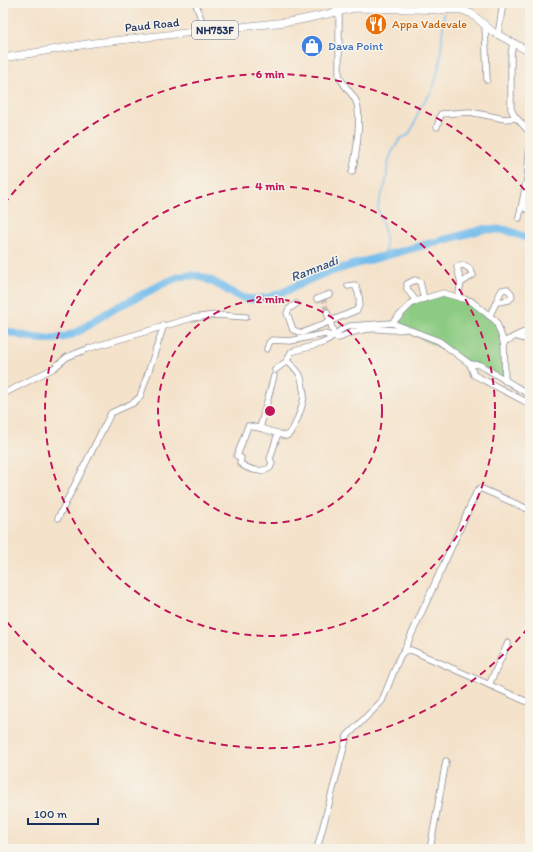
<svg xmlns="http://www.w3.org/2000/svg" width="533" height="852" font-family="Itim,sans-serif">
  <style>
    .green { fill: #8ccb82; stroke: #547d70 }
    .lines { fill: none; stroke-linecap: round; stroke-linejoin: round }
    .stream { stroke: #75bded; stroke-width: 1.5 }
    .river { stroke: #75bded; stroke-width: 8 }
    .minor-tunnel { stroke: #c9beb4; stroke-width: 5.5; stroke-dasharray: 5.5 3; stroke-linecap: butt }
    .minor-casing { stroke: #888894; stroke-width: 7 }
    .major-casing { stroke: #888894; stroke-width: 8 }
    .minor { stroke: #fff; stroke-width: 5.5 }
    .major { stroke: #fff; stroke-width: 7 }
    .ring { fill: none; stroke: #c2185b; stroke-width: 2; stroke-dasharray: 7 5 }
    .labels { text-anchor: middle; stroke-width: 3; stroke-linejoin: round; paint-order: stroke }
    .shield { fill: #f7f3e8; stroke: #5d6a87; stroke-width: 1 }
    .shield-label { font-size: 11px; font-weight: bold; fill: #1b2f5e }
    .food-label { font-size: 12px; fill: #c56008; stroke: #f7f3e8; text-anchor: start }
    .street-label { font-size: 12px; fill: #1b2f5e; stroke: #f7f3e8 }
    .shop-label { font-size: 12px; fill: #366cbe; stroke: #f7f3e8; text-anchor: start }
    .water-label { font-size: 13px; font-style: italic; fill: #325282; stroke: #f7f3e8 }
    .centre { fill: #c2185b; stroke: #f7f3e8; stroke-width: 2 }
    .ring-label { font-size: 12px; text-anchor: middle; font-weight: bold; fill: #c2185b; stroke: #f7f3e8; stroke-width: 3; stroke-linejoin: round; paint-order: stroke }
  </style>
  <rect width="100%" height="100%" fill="#f7f3e8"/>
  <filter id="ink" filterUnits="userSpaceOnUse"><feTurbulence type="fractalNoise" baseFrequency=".025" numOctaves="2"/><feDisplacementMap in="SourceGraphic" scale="8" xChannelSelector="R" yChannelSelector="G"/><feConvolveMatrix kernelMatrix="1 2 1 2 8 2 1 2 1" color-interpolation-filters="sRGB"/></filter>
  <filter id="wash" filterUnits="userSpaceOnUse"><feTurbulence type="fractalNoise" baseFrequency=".012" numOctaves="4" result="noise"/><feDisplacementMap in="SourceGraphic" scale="16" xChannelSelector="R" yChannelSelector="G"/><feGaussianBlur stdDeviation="0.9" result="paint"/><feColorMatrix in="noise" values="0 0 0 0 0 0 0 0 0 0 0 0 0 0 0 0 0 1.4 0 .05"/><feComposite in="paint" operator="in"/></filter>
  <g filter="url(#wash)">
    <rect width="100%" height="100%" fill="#f4e2ca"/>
    <polygon class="green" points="443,293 471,301 496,321 504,343 505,381 392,323 413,302"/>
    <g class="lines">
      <polyline class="stream" points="386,255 385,233 378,209 379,201 386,183 388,163 392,152 400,139 408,135 414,125 420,107 431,93 435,82 440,62 444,13"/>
      <path class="river" d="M3,330C27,338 55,345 79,331C87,327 94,320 102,316C116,307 132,300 147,292C158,286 169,280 180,277C215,268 227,303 259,299C282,297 301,281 323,274C376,257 430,244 484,229L506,230L530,239"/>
    </g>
  </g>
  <g filter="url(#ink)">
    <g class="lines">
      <polyline class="minor-tunnel" points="323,297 327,312"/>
      <g class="minor-casing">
        <g id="minor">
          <path d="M333,3L339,10V75C343,86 351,91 356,101C362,115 356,158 352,172"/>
          <polyline points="462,3 462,10"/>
          <polyline points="196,4 205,31"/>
          <polyline points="485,25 487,80"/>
          <polyline points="498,35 503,3"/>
          <polyline points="513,42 511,56 511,109 514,115 530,133"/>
          <polyline points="437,127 441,114 470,112 505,119 516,118"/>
          <polyline points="530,186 528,187 526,209 530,210"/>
          <polyline points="519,218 527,179 530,142"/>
          <polyline points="458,297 461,283 457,267 463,265 469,268 473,275 461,283"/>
          <polyline points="317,299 330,294"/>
          <polyline points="416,301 407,289 407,284 415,280 420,282 424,299"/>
          <path d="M296,304L289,309L287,313L293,330L302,333L357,310C362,302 359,293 355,285L348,286"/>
          <polyline points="327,312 334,334"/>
          <path d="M489,316C495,307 497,298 502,290L507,289L511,293L512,297L509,300L498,302"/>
          <polyline points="392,323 413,302 443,293 471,301 496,321 504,343 505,381"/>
          <polyline points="518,337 530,340"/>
          <path d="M503,342C512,339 522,331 530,331"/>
          <path d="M267,349L269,343L272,340L290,341L324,334L339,338C351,332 365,328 380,329C389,330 396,331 405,329"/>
          <polyline points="470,364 480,365 530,395"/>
          <polyline points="275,370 287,361"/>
          <polyline points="3,394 54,368 67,357 90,348 192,318 216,315 246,317"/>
          <polyline points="260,428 274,376"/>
          <path d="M278,433L270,459L272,463L270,468C261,473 248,470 240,463L241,458L237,456L248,426L260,428L286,436C294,434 304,402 304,394C303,388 302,380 300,375C297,369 292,366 287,361L291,352L320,344L329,340L342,329L350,326L392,323L439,341L470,364L474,375L530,404"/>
          <polyline points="58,518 111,413 133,403 140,397 164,325"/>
          <polyline points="404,651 477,491 480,488 530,510"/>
          <polyline points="489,685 508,643"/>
          <polyline points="317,849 347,736 382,701 400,656 404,651 411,650 530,703"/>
          <polyline points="430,849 446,761"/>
        </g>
      </g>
      <g class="major-casing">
        <polyline id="major" points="3,58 93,43 295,21 355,8 462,10 472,14 493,32 530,52"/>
      </g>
      <use href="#minor" class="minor"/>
      <use href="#major" class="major"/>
    </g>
  </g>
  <g class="ring">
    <circle cx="270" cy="411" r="112"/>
    <circle cx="270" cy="411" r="225"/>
    <path d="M528 628A337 337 0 0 1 4 618M4 204A337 337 0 0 1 528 194"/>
  </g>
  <defs>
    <g id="restaurant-disc" transform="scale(1.15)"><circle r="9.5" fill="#e8710a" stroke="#f7f3e8"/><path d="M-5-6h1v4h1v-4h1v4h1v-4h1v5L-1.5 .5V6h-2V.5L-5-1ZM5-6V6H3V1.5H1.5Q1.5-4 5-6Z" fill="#fff"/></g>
    <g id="shop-disc" transform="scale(1.15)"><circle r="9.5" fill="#3f7fe0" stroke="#f7f3e8"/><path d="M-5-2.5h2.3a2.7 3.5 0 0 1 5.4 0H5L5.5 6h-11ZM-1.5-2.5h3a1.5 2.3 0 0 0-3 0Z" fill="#fff"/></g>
  </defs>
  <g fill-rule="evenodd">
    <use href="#restaurant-disc" x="376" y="24"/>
    <use href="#shop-disc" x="312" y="46"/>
  </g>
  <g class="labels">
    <rect class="shield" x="192" y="21" width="46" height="18" rx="3"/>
    <g class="shield-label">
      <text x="215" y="34">NH753F</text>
    </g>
    <g class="food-label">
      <text x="392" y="28">Appa Vadevale</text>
    </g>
    <g class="street-label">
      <text transform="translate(152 25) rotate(-6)" y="4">Paud Road</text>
    </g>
    <g class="shop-label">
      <text x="328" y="50">Dava Point</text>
    </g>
    <g class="water-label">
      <text transform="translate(314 268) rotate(-21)" y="5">Ramnadi</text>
    </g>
  </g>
  <circle cx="270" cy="411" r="6" class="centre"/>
  <g class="ring-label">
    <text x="270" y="78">6 min</text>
    <text x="270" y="190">4 min</text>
    <text x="270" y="303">2 min</text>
  </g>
  <rect width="533" height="852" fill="none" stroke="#f7f3e8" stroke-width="16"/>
  <path d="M28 818v6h70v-6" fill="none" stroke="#1b2f5e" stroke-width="2"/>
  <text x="34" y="818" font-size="12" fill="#1b2f5e" stroke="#f7f3e8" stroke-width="3" paint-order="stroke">100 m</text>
</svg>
